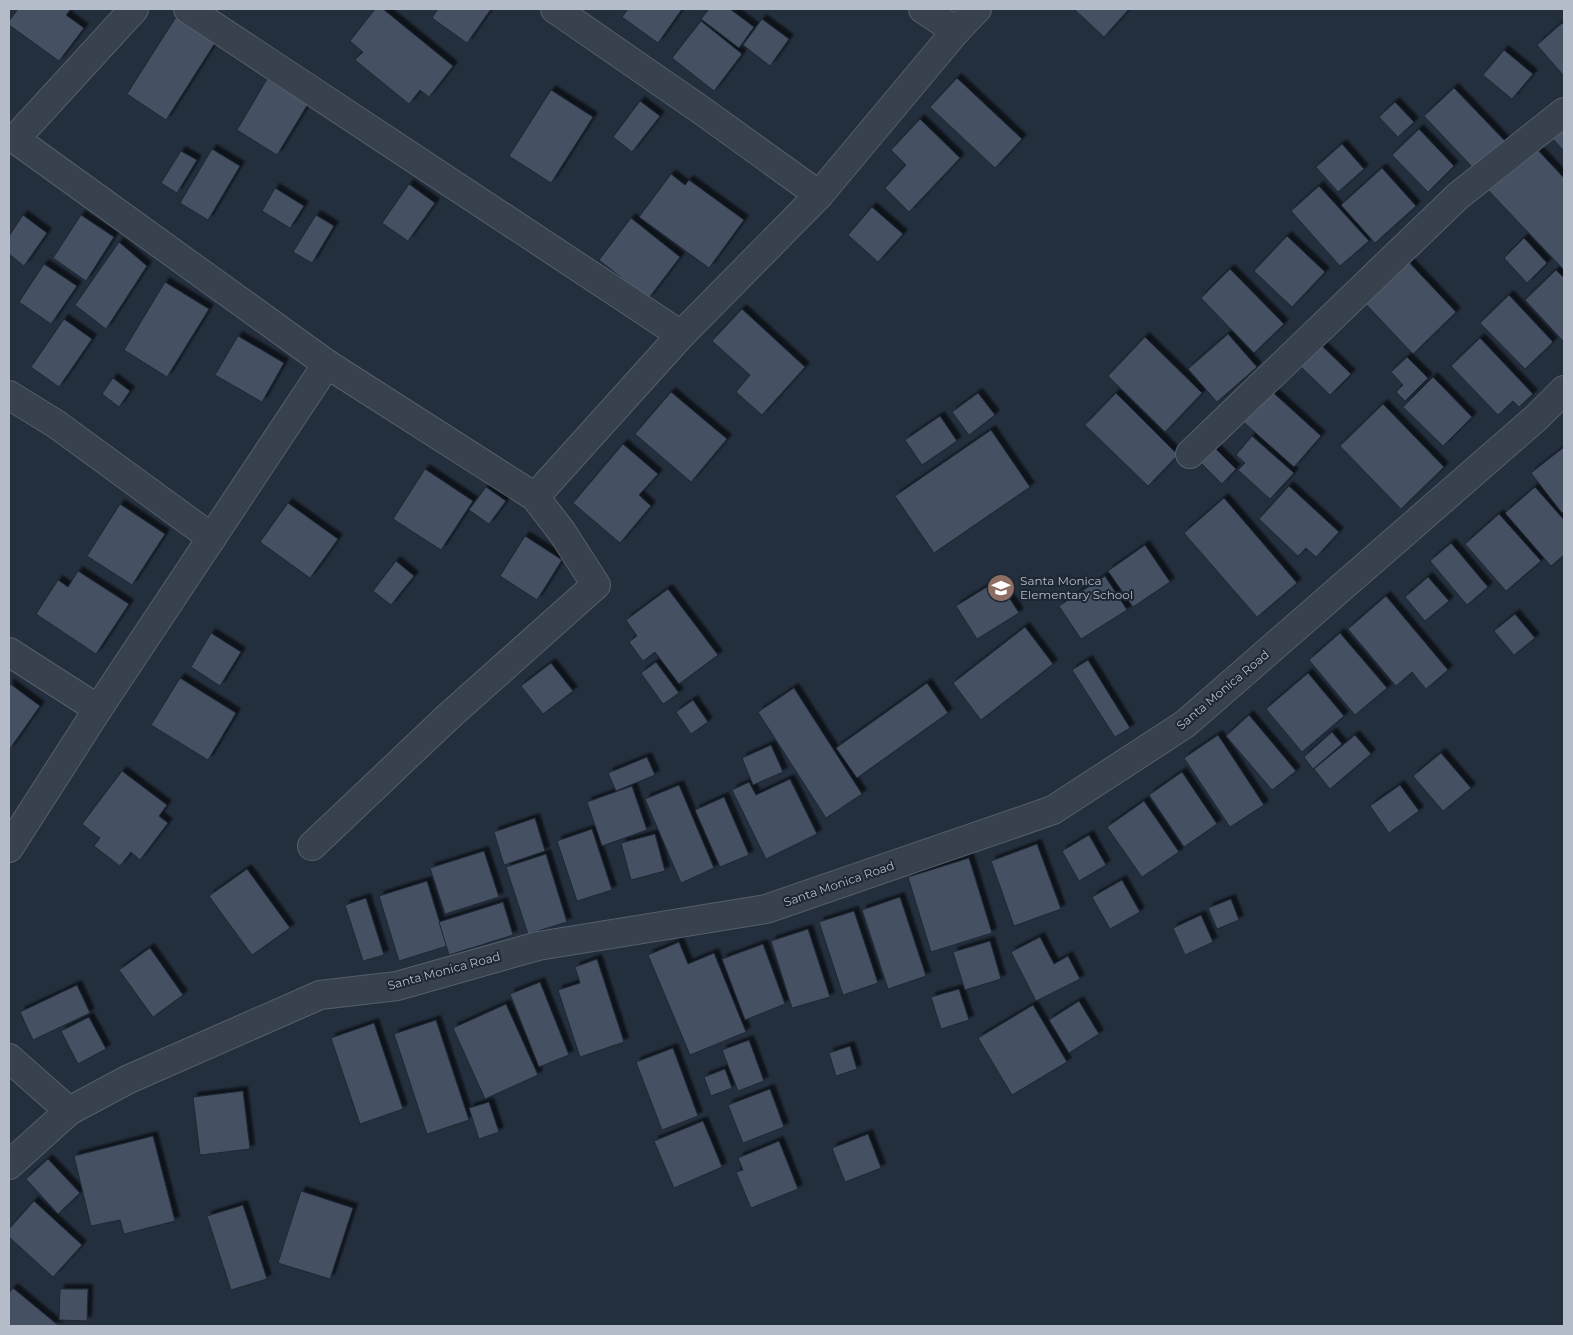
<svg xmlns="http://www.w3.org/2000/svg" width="1573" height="1335" font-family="Montserrat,sans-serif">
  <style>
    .building { fill: #455162; stroke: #1f2835; filter: url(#shadow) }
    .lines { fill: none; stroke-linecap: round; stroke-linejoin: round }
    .minor-casing { stroke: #565f6c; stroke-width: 30 }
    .tertiary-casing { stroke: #565f6c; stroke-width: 30 }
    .minor { stroke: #38414e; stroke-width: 28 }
    .tertiary { stroke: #38414e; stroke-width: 28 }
    .labels { text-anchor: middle; stroke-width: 4; stroke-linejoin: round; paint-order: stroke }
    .poi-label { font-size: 12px; fill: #b4bcc9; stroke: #1d2633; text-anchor: start }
    .street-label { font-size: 12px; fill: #b4bcc9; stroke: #1d2633 }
  </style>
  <defs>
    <filter id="shadow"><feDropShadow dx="4.5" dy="-4.5" stdDeviation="1" flood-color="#0009"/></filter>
  </defs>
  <rect width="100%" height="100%" fill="#242f3e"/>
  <g class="building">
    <polygon points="18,9 71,9 66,15 84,28 59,61 9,25 9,21"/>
    <polygon points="375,9 383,9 453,66 429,97 420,90 409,104 355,60 363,52 350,41"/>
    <polygon points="438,9 491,9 467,43 432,18"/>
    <polygon points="628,9 682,9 658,43 622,17"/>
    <polygon points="709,9 730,9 754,27 739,48 701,19"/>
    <polygon points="1074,9 1129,9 1104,37"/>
    <polygon points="176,17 215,43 166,120 127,94"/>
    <polygon points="762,19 789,39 770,66 743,45"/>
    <polygon points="701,21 742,54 714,91 672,58"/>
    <polygon points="1562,23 1564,25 1564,76 1537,45"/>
    <polygon points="1504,50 1533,74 1512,99 1483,75"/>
    <polygon points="957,78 1022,139 995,168 930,107"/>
    <polygon points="267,79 308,104 277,155 237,130"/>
    <polygon points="1454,88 1505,141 1475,170 1424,116"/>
    <polygon points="551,90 593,117 551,183 509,156"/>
    <polygon points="640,101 660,116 632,152 613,137"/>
    <polygon points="1395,102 1414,122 1398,137 1379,117"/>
    <polygon points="920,119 960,158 909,212 885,188 906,165 891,150"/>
    <polygon points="1564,126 1564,151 1552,138"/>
    <polygon points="1419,129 1454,166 1428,192 1392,155"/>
    <polygon points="1342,144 1364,169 1338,192 1316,167"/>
    <polygon points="1532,144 1564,178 1564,270 1486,188"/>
    <polygon points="212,149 240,166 208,220 180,203"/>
    <polygon points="181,151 197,160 177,193 161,183"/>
    <polygon points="1382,168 1416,206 1375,243 1341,205"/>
    <polygon points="671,174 685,185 689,180 744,220 709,268 639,217"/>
    <polygon points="409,184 435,203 408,241 382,223"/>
    <polygon points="1319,186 1369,241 1340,266 1291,211"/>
    <polygon points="275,188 304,206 290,228 262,211"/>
    <polygon points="872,207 903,234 878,262 848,235"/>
    <polygon points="23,215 47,233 24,266 9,254 9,236"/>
    <polygon points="81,215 114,237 86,281 53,258"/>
    <polygon points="316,215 334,226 312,263 293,252"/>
    <polygon points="631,218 680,257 648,299 599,260"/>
    <polygon points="1287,236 1325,272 1292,307 1254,271"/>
    <polygon points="1524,238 1547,263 1527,283 1504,258"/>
    <polygon points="119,242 147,266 106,329 75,305"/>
    <polygon points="1403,256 1456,312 1413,354 1360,298"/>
    <polygon points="44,264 77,286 51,324 19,302"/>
    <polygon points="1230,269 1284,324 1254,353 1201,298"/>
    <polygon points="1556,270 1564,278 1564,342 1525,300"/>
    <polygon points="165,282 209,309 167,377 124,350"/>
    <polygon points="1509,295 1553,342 1525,369 1480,323"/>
    <polygon points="742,309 805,367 762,415 736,392 750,375 712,341"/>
    <polygon points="64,319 92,339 59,387 31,367"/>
    <polygon points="1228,334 1257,367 1217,402 1188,369"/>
    <polygon points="238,336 284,363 262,402 215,375"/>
    <polygon points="1145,337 1202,393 1165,432 1108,376"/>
    <polygon points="1480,338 1533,394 1519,407 1513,401 1498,415 1451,366"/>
    <polygon points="1318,342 1351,374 1330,395 1297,363"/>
    <polygon points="1407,357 1428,378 1405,401 1396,392 1403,385 1391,372"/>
    <polygon points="1433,377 1472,417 1443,446 1403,407"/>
    <polygon points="113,378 130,391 119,407 102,394"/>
    <polygon points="1267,387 1321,436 1294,467 1239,418"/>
    <polygon points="671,392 727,439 691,482 635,434"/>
    <polygon points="978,393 995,415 969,435 952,412"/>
    <polygon points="1116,393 1178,455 1148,486 1085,425"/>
    <polygon points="1383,404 1444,467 1401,509 1340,446"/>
    <polygon points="940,416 957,441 922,465 905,440"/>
    <polygon points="991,430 1030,487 934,553 895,496"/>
    <polygon points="1252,436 1294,473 1270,499 1238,470 1245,463 1236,455"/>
    <polygon points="623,444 658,474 639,495 651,506 620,543 573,503"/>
    <polygon points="1214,447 1236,469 1222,484 1200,462"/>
    <polygon points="1564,447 1564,511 1562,513 1531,473"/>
    <polygon points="425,469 473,501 441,550 393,519"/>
    <polygon points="1289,486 1339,532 1316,557 1306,548 1298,556 1259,519"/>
    <polygon points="486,487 506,501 489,524 469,510"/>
    <polygon points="1535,487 1564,520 1564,555 1551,566 1505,513"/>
    <polygon points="1224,498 1297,583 1257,617 1184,533"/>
    <polygon points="288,503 338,539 310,578 260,542"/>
    <polygon points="120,504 165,534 132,585 87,556"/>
    <polygon points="1499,514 1541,561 1506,591 1465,544"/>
    <polygon points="525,536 562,560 537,600 500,576"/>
    <polygon points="1451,543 1488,587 1467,605 1430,561"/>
    <polygon points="1145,545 1170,582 1133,607 1108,571"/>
    <polygon points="396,561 414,576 391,605 373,591"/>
    <polygon points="78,571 129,604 96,654 36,614 58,580 68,587"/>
    <polygon points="1105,576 1127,610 1081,639 1059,606"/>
    <polygon points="1428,577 1449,601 1425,621 1405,597"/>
    <polygon points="998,580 1019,613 977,639 956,606"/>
    <polygon points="668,589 718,655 679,684 655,652 643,661 629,642 637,636 626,620"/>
    <polygon points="1386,596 1448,670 1426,689 1412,672 1396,686 1348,629"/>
    <polygon points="1515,614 1535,638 1514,655 1494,631"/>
    <polygon points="1025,627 1053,664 981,720 953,683"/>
    <polygon points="211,633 241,652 220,686 191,667"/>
    <polygon points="1340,633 1387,688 1355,715 1309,660"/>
    <polygon points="1088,660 1130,728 1115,737 1072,670"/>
    <polygon points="656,662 679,693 663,704 641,673"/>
    <polygon points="551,663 573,691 543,714 521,686"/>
    <polygon points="1308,673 1344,716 1302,752 1266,709"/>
    <polygon points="180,678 236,713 208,760 151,725"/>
    <polygon points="9,683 40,706 9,750"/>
    <polygon points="927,683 948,713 857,778 836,748"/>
    <polygon points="794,688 862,794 826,818 758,712"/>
    <polygon points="693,700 708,722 691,734 676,712"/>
    <polygon points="1249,715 1296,771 1272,790 1226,736"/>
    <polygon points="1332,732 1342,744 1313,769 1304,757"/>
    <polygon points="1218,735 1264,805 1230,827 1184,758"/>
    <polygon points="1355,735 1371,754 1330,789 1314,769"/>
    <polygon points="771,745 783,772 753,785 742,758"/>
    <polygon points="1441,753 1471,788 1443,811 1413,776"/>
    <polygon points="647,757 655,775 616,791 608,773"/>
    <polygon points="122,771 167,805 159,816 168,823 140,860 131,852 120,866 94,846 100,838 82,824"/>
    <polygon points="1182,772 1217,824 1184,847 1149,795"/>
    <polygon points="790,779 817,834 766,859 732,790 749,782 756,795"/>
    <polygon points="679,785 714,868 681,883 645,799"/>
    <polygon points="1400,785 1419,811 1389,833 1370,806"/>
    <polygon points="632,786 647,830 602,846 587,802"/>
    <polygon points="724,797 749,855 720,867 695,810"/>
    <polygon points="1144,801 1179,852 1142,877 1107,827"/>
    <polygon points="535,818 545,851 504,865 494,832"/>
    <polygon points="592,829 612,890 577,901 557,841"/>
    <polygon points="655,834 665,871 631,880 621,843"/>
    <polygon points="1089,835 1106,865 1079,881 1062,851"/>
    <polygon points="1037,844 1061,909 1014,926 991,861"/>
    <polygon points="484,851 499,897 445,914 430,868"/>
    <polygon points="546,854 567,922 528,934 506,867"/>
    <polygon points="969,858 992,933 931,952 908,877"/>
    <polygon points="247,869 290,928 252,955 209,896"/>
    <polygon points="1122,880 1140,912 1110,929 1092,897"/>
    <polygon points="427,881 447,946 399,961 379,896"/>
    <polygon points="900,897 926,976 888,989 862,910"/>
    <polygon points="366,898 384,955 363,961 345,905"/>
    <polygon points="1231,899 1239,920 1217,929 1208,908"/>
    <polygon points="503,902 513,935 449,955 439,922"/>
    <polygon points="854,911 878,983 843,995 819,922"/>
    <polygon points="1201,915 1213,942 1185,955 1173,928"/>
    <polygon points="808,929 830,997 792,1008 771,941"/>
    <polygon points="1040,937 1054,964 1068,956 1080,979 1036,1001 1011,952"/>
    <polygon points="990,941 1001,979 965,990 953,952"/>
    <polygon points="679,942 688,964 714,953 746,1032 690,1055 648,955"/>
    <polygon points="763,944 785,1004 745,1020 722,959"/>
    <polygon points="150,948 183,995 153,1017 119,970"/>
    <polygon points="597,959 624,1042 580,1057 558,990 580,983 575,967"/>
    <polygon points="540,982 569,1055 539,1067 510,994"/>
    <polygon points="77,985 90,1013 33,1040 20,1012"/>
    <polygon points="959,989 969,1020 941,1029 931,997"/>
    <polygon points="1079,1001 1099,1034 1069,1053 1049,1020"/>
    <polygon points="506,1004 538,1075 485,1099 453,1028"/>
    <polygon points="1033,1005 1067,1062 1012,1095 978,1038"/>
    <polygon points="89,1017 106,1049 78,1064 61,1031"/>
    <polygon points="436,1020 469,1120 427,1134 394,1034"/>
    <polygon points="374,1023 403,1109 360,1124 331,1038"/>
    <polygon points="749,1040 764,1081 738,1091 722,1050"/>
    <polygon points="850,1046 857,1069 836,1076 829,1053"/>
    <polygon points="673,1048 698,1116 662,1130 636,1062"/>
    <polygon points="725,1069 732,1088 711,1096 704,1077"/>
    <polygon points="770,1089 784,1127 743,1143 728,1105"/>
    <polygon points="243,1091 250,1149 200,1155 193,1097"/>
    <polygon points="489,1102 499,1132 479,1139 469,1108"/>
    <polygon points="703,1121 722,1167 674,1188 654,1141"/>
    <polygon points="868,1134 881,1168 845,1182 832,1148"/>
    <polygon points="153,1136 175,1221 124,1234 120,1220 91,1226 74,1156"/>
    <polygon points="779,1141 798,1189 751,1208 736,1172 743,1170 738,1158"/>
    <polygon points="48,1159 80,1193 58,1214 26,1179"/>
    <polygon points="301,1191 353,1208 330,1279 278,1263"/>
    <polygon points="34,1201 82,1245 53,1277 9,1237 9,1229"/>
    <polygon points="243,1205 267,1279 231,1290 207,1216"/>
    <polygon points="13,1288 59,1326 9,1326 9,1293"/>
    <polygon points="60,1289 88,1289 87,1321 59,1320"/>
  </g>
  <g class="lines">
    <g class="minor-casing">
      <g id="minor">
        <polyline points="188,9 681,335"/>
        <polyline points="555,9 701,110 819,195"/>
        <polyline points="923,9 956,31"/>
        <polyline points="9,395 56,424 212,538"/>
        <polyline points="1190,454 1458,196 1564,112"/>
        <polyline points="535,497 681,335 819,195 956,31 977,9"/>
        <polyline points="9,652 98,709"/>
        <polyline points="312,846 449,716 596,585 562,532 535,497 327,364"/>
        <polyline points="9,848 98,709 327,364 15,139 134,9"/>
        <polyline points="9,1058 69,1111"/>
      </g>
    </g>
    <g class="tertiary-casing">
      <polyline id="tertiary" points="9,1165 69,1111 129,1079 320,995 397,986 538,946 766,909 1053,810 1185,724 1537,417 1564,390"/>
    </g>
    <use href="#minor" class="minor"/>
    <use href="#tertiary" class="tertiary"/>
  </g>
  <defs>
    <g id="school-disc" transform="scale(1.4375)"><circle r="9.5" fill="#8d6e63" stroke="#1d2633"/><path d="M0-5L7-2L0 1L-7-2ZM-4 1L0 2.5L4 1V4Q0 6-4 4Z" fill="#fff"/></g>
  </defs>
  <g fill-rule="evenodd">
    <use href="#school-disc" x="1001" y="588"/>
  </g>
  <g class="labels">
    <g class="poi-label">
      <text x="1020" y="585">Santa Monica<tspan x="1020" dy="14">Elementary School</tspan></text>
    </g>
    <g class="street-label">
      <text transform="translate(1223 690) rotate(-40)" y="4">Santa Monica Road</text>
      <text transform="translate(839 884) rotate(-19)" y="4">Santa Monica Road</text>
      <text transform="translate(444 971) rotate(-15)" y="4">Santa Monica Road</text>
    </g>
  </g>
  <rect width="1573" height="1335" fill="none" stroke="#b4bcc9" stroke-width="20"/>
</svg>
